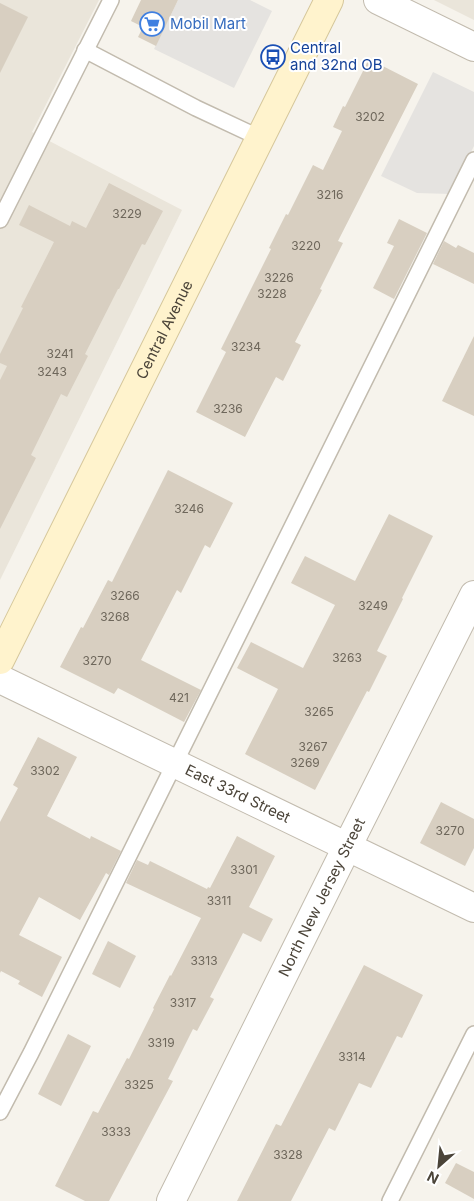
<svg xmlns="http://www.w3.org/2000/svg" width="474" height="1201" font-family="Inter,sans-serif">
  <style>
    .residential { fill: #eae5da }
    .parking { fill: #e5e3e0 }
    .building { fill: #d8cfc1 }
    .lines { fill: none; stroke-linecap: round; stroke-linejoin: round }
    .service-casing { stroke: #c2bbae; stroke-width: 18 }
    .minor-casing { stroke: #c2bbae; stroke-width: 30 }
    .secondary-casing { stroke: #d6c79b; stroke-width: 30 }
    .service { stroke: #fff; stroke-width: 15 }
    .minor { stroke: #fff; stroke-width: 28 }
    .secondary { stroke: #fff3cd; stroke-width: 28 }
    .labels { text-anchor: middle; stroke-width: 4; stroke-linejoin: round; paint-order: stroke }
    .number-label { font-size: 12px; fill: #6e675b }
    .shop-label { font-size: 15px; fill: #366cbe; stroke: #fff; text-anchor: start }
    .transit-label { font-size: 15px; fill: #164399; stroke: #fff; text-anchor: start }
    .street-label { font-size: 15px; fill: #4b4439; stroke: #fff }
  </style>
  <rect width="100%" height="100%" fill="#f6f3ec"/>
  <g class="residential">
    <polygon points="0,0 99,0 32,132 182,210 0,580"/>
    <polygon points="434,0 474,0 474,20"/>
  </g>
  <g class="parking">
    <polygon points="178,0 250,0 272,11 234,88 154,49"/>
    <polygon points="433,72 474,92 474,146 450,194 417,193 381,176"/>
  </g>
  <g class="building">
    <polygon points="141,0 178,0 156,46 138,37 143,27 131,21"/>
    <polygon points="0,3 28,17 0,73"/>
    <polygon points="369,59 418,84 338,241 343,243 320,289 322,290 295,342 301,345 283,381 276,377 245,437 196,412 226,352 221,349 271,249 269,248 286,214 288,215 313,165 323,170 342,131 333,127 343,106 345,107"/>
    <polygon points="109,183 163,211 145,245 142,244 119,289 118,289 85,354 88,356 67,397 61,394 31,455 36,458 0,529 0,380 7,366 0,363 0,354 23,308 21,307 54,242 19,225 29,205 70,226 72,221 86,228"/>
    <polygon points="399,219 427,233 394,299 373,288 394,246 387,243"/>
    <polygon points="444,241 456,248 458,245 474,253 474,284 433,264"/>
    <polygon points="474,336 474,416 442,401"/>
    <polygon points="168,470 233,503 210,548 205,545 181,593 177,590 141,660 201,690 184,722 118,688 114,694 60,667 81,627 83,628 108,580 112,582"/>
    <polygon points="389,514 433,536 402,598 403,599 377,651 387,656 369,692 367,691 315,790 245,754 278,689 237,668 251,642 303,668 335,605 291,583 305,556 355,581"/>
    <polygon points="38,737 77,757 47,816 90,839 91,836 121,851 109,875 106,873 80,920 39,897 19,935 62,957 42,997 18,984 20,981 1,971 0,973 0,822 18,788 13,785"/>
    <polygon points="441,802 474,819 474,848 465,866 420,843"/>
    <polygon points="237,836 275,856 249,907 273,919 261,942 243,933 210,997 214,999 197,1031 193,1029 168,1079 173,1081 109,1201 85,1201 55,1186 93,1111 98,1113 127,1058 129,1059 154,1009 153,1008 170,975 171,976 201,918 126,883 137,860 148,865 150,861 207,889 208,887 210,888"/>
    <polygon points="108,941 136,956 120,988 92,974"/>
    <polygon points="364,965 423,995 402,1038 397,1036 371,1088 359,1083 335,1131 329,1128 291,1201 237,1201 276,1124 281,1126"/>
    <polygon points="68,1034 91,1046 61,1106 38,1094"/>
    <polygon points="456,1163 474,1172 474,1199 445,1183"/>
  </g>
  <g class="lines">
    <g class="service-casing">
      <g id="service">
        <polyline points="85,50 196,108 260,138"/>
        <polyline points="0,220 111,0"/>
        <polyline points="0,1112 31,1053 474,160"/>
        <polyline points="390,1201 474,1034"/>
      </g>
    </g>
    <g class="minor-casing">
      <g id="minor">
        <polyline points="378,0 474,47"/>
        <path id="s1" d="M0,679L474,908"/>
        <path id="s2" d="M171,1201L347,847L474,595"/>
      </g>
    </g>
    <g class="secondary-casing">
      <g id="secondary">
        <path id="s3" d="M0,660L329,0"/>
      </g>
    </g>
    <use href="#service" class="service"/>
    <use href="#minor" class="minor"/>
    <use href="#secondary" class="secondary"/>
  </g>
  <defs>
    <g id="supermarket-ring" transform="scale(1.25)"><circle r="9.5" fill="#fff" stroke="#3f7fe0" stroke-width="1.5"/><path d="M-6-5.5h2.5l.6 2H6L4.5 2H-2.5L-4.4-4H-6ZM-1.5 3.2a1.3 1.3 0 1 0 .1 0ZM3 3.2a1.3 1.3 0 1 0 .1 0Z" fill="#3f7fe0"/></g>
    <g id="bus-ring" transform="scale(1.25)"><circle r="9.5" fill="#fff" stroke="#1a4fb4" stroke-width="1.5"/><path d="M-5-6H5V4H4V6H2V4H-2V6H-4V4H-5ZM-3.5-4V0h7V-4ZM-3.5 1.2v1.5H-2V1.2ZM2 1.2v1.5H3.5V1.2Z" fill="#1a4fb4"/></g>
  </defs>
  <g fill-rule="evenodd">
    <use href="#supermarket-ring" x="152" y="24"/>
    <use href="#bus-ring" x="273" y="57"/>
  </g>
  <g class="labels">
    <g class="number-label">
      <text x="370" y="121">3202</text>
      <text x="330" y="199">3216</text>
      <text x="127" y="218">3229</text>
      <text x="306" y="250">3220</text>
      <text x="279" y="282">3226</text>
      <text x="272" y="298">3228</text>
      <text x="246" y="351">3234</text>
      <text x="60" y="358">3241</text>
      <text x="52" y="376">3243</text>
      <text x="228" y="413">3236</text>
      <text x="189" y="513">3246</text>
      <text x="125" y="600">3266</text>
      <text x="373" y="610">3249</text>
      <text x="115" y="621">3268</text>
      <text x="347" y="662">3263</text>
      <text x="97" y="665">3270</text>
      <text x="179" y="702">421</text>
      <text x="319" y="716">3265</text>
      <text x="313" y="751">3267</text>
      <text x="305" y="767">3269</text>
      <text x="45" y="775">3302</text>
      <text x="450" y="835">3270</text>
      <text x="244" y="874">3301</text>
      <text x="219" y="905">3311</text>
      <text x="204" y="965">3313</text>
      <text x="183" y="1007">3317</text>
      <text x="161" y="1047">3319</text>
      <text x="352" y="1061">3314</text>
      <text x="139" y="1089">3325</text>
      <text x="116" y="1136">3333</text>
      <text x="288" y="1159">3328</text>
    </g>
    <g class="shop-label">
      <text x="170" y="29">Mobil Mart</text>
    </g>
    <g class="transit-label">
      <text x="290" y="53">Central<tspan x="290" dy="17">and 32nd OB</tspan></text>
    </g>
    <g class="street-label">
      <text dy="5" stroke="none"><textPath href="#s3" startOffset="369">Central Avenue</textPath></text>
      <text dy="5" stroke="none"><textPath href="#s1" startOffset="264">East 33rd Street</textPath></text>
      <text dy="5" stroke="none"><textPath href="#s2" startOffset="339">North New Jersey Street</textPath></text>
    </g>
  </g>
  <g transform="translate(439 1166) rotate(207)" stroke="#ffffff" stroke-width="4" paint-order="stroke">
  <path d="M0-4L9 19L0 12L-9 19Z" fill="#4b4439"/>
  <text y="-8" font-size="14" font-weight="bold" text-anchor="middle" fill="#4b4439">N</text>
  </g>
</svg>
